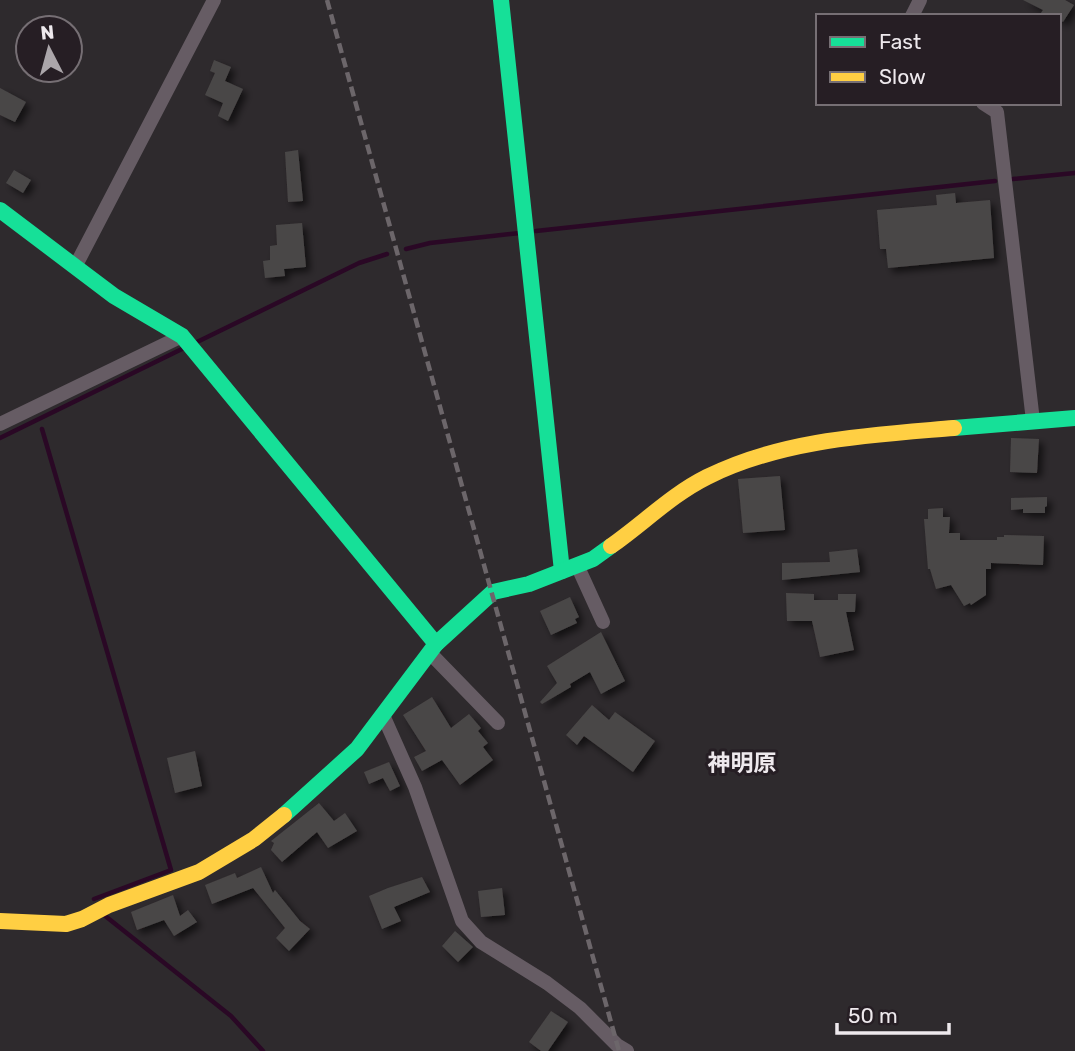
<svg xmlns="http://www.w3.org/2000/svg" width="1075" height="1051" font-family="Rubik,'Noto Sans JP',sans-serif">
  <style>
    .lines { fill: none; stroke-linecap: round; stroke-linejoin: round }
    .stream { stroke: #2a0825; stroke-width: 4.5 }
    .building { fill: #4a4747; filter: url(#shadow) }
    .street { stroke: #665c64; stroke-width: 14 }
    .fast { stroke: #16e098; stroke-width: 16 }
    .slow { stroke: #ffcf43; stroke-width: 16 }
    .rail { stroke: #6c666a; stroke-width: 4.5; stroke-dasharray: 10 5; stroke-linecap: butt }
    .labels { text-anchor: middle; stroke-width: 6; stroke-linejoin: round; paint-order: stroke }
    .neighbourhood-label { font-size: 23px; font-weight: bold; fill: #eee9ed; stroke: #261e24 }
  </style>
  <defs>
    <filter id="shadow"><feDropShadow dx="4.5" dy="4.5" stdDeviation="3.5" flood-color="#0009"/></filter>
  </defs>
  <rect width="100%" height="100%" fill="#2e2a2d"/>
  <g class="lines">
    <g class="stream">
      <polyline points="1013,179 1075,173"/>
      <polyline points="536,231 995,181"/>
      <polyline points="406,249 430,243 520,233"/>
      <polyline points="197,342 359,263 387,254"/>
      <polyline points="42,429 171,870 94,899"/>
      <polyline points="0,438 184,348"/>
      <polyline points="104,915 231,1016 263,1051"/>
    </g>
  </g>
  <g class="building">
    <polygon points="1023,0 1065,0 1074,5 1063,22 1059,19 1059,16 1039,16 1043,10"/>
    <polygon points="214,60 231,67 225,81 243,89 228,121 218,116 223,103 205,95 215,73 210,71"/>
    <polygon points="0,88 26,102 15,122 0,115"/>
    <polygon points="298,150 303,201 288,202 285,152"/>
    <polygon points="14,170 31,180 23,193 6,183"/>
    <polygon points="955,193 956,203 990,200 994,258 888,268 886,249 880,249 877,210 937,205 936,195"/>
    <polygon points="302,223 306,267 284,269 285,276 265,278 263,261 270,260 270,246 277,245 276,225"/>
    <polygon points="1011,438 1039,439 1037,473 1010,472"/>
    <polygon points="780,476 785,530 743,533 738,479"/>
    <polygon points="1047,497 1047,506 1045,507 1045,513 1023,513 1023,509 1011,510 1011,498"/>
    <polygon points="943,508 943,517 950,517 949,533 960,533 960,540 997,540 997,537 1004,537 1004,535 1044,536 1043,565 991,563 991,569 986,569 986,595 971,605 970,603 964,606 951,585 936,589 930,569 928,569 924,519 928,519 928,509"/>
    <polygon points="857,549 860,572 782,580 782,563 830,562 829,552"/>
    <polygon points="786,593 814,594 814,600 838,600 838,594 856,594 855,612 846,612 854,650 820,657 812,621 787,621"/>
    <polygon points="570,597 579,617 575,619 577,623 551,635 540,611"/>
    <polygon points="601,632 625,681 601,694 590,672 570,684 571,687 542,704 540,702 557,683 547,666"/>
    <polygon points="432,697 451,728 469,714 481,728 478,731 488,743 483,747 493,760 460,785 442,760 422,771 414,757 426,751 403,715"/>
    <polygon points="592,705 609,720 615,712 655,741 633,772 584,736 577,745 566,735"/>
    <polygon points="195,751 202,786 175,793 167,758"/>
    <polygon points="389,762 400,786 390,791 383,778 369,784 364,772"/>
    <polygon points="319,803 334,821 345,813 357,831 328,848 317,832 282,862 271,850 274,843 271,841"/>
    <polygon points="261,867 273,893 275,890 300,921 310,929 289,951 276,938 285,928 253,888 212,904 205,885 235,873 237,878"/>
    <polygon points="422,877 430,892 394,907 401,921 382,929 369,896 388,888"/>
    <polygon points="502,888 505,915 481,917 478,891"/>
    <polygon points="173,895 180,916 188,910 197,922 174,936 164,920 137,930 131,912"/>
    <polygon points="455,931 473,947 458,962 442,946"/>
    <polygon points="551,1011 568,1022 548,1051 541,1051 529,1042"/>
  </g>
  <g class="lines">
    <g class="street">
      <polyline points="912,16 920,0"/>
      <polyline points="983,103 997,112 1033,421"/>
      <polyline points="75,267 214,0"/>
      <polyline points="0,424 182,336"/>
      <polyline points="577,565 603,622"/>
      <polyline points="430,653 498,723"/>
      <polyline points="383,715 415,787 462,921 481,942 547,983 580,1008 617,1045 627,1051"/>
    </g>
    <g class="fast">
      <polyline points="501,0 562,571"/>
      <polyline points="0,210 114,296 182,336 436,644"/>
      <polyline points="954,428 1075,418"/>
      <polyline points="284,815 357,749 436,644 493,592 529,584 593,559 611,546"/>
    </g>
    <g class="slow">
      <path d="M611,546C644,523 671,495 707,477C783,439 872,435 954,428"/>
      <polyline points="0,921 66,924 82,919 109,905 199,872 254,839 284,815"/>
    </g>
    <polyline class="rail" points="327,0 619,1051"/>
  </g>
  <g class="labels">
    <g class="neighbourhood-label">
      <text x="742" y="771">神明原</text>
    </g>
  </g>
  <rect x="816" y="14" width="245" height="91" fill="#261e24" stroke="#766f74" stroke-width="2"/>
  <rect x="830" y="37" width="35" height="10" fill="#16e098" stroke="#766f74" stroke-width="2"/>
  <text x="879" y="49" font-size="21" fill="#eee9ed">Fast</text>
  <rect x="830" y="72" width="35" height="10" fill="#ffcf43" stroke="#766f74" stroke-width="2"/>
  <text x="879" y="84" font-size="21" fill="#eee9ed">Slow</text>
  <g transform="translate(49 49) rotate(354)"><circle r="33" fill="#261e24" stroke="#766f74" stroke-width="2"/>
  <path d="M0-5L12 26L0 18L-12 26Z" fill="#aba6aa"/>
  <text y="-10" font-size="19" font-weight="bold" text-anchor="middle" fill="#eee9ed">N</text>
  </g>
  <path d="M837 1023v10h112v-10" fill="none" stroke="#eee9ed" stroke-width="3.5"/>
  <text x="848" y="1023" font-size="21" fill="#eee9ed" stroke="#261e24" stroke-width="5" paint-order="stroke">50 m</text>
</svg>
